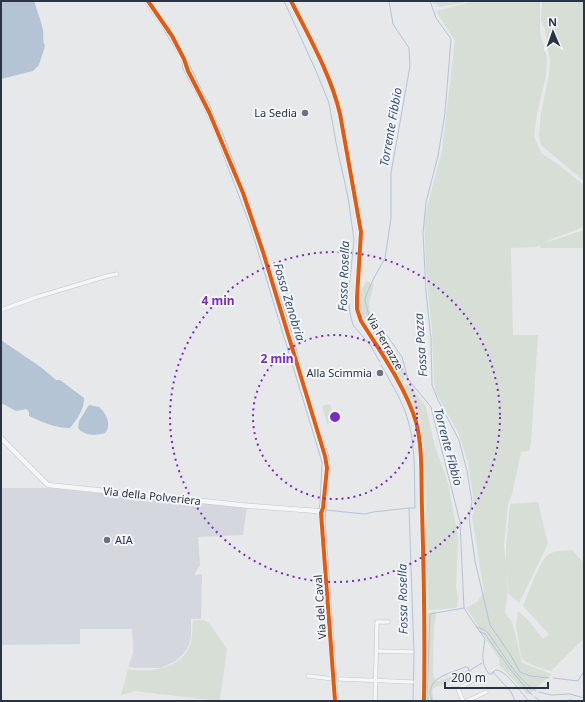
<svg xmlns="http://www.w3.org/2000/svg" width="585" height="702" font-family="'Noto Sans',sans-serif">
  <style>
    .built { fill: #d4d7dd }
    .green { fill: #d6ded6 }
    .water { fill: #b4c4d5 }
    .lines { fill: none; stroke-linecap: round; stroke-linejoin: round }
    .stream { stroke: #b4c4d5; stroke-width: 1 }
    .minor-casing { stroke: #c4c6c8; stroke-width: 4.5 }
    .tertiary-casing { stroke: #c4c6c8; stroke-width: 5.5 }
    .minor { stroke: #f5f6f7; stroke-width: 3.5 }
    .tertiary { stroke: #f5f6f7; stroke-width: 4.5 }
    .cycleway-casing { stroke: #f4f6f9; stroke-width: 6 }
    .cycleway { stroke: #e8590c; stroke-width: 4 }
    .ring { fill: none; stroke: #7b2cbf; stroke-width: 2; stroke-dasharray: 2 4 }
    .poi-dot { fill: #6c737f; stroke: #f4f6f9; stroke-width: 1.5 }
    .labels { text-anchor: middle; stroke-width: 4; stroke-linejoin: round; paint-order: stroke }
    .poi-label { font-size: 11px; fill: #2b3445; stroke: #f4f6f9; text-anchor: end }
    .street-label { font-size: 11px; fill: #2b3445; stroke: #f4f6f9 }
    .water-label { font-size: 12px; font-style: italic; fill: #34527a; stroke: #f4f6f9 }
    .centre { fill: #7b2cbf; stroke: #f4f6f9; stroke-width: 2 }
    .ring-label { font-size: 12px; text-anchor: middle; font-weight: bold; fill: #7b2cbf; stroke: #f4f6f9; stroke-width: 4; stroke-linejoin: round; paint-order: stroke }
  </style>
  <rect width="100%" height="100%" fill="#e6e8ea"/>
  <polygon class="built" points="1,488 48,488 247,507 243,535 198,537 200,565 194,575 202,574 201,619 191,619 191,637 189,645 184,653 176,661 161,668 135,668 128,667 133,654 133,645 132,629 80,629 80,644 1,645"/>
  <g class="green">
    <polygon points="428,1 466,1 462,3 439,7 436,4"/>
    <polygon points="469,1 540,1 540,32 547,58 546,77 537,113 534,136 541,153 559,165 584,185 584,227 552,239 542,244 584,230 584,248 540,248 540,245 536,247 511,248 513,335 538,335 531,442 529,451 521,452 512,494 508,503 504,546 506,562 506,548 510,504 538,502 548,544 519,603 509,594 506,564 508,591 505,613 512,622 522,663 552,674 528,695 499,665 499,659 466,608 477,602 484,592 472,516 475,509 468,462 458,432 436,393 434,382 432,331 426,269 424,218 442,151 455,41 436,11 467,3"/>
    <polygon points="542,1 584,1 584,181 541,145 539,135 541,113 549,75 550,61 545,29 541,20"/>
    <path d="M367,281L374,285L369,304L370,311L387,343L390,344L391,349C392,350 395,351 396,352C402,359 408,375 403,383L399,382L395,360L380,346L360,310L361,291Z"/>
    <polygon points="406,384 414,391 426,407 434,443 448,483 458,537 456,587 458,598 457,607 454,608 432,610 428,609 425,455 420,419 405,386"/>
    <polygon points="330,404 335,422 327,424 322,406"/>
    <path d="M572,550L582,561L584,560V638L551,671C541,668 526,665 521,656L516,626L518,611L529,621L543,639L549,634L523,606C528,595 539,562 548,555C555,550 564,551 572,550Z"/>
    <polygon points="435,611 436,616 434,627 433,672 434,678 437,681 440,681 470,669 472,672 457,679 433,688 432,692 434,701 426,701 428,639 426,618 428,613"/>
    <path d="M193,620H202L208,622L227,649L220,699L219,701L143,692L136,691L121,695L128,669C151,673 184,669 191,642C193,635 192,627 193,620Z"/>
  </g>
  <g class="water">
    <path d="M1,1H34C37,11 41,20 43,30C44,36 42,40 45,46L39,65L33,71L1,79Z"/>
    <path d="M1,340C19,353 39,364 56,380H60L84,398C85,408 76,421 70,428C54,428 43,422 29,416V412L27,409L16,411L1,403Z"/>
    <path d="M89,405L99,407C106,413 112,425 105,433C96,436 84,436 78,428L79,421Z"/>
  </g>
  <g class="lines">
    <g class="stream">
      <polyline points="144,1 161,25 182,60 183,69 203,106 217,138 250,225 322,462 320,504 319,509 321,509"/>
      <polyline points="151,1 171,31 189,64 204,95 209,103 217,124 223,134 245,192 293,336 309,400 329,457 329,475 325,521 338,701"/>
      <polyline points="284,1 316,71 329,103 337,148 348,197 354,240 348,298 350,313 353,325 370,345 380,362"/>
      <path d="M389,1L393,24L409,48L410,66L391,173V218L385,258L374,278L367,293L365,300L369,316L386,334L402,357L408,379L431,407L460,522L464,608L467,613L485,639C483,654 480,662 489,674H492L493,672L511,692L515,701"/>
      <polyline points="430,1 436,18 451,39 445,113 438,156 426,202 423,233 426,292 431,339 432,385 438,400 459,440 467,471 472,502 469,518 475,561 490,625 510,654 520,672 530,676 549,678"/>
      <path d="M381,365C391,383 404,403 409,424C416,449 414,481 415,508H409L414,654L413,701"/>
      <polyline points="325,510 365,514 373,512 409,508"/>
      <path d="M476,627L485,630L489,634C501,651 518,681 536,691"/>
      <polyline points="479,631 485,634 510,669 532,695"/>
      <path d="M493,672L496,670C506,670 520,692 528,700"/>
      <polyline points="553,678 578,681 584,671"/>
      <polyline points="539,692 551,695 570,694 584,698"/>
      <polyline points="535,697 540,701"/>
      <polyline points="427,701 430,614 464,608"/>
      <path d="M432,701C423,678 449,674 465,667H468L469,671L482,663"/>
      <polyline points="562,701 571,700 576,701"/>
    </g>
    <g class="minor-casing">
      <g id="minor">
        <polyline points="1,310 37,297 107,276 117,274"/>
        <polyline points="377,651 412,652"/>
        <polyline points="308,676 334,679"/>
        <polyline points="340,679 412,682"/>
        <polyline points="375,701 377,622 388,622"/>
        <polyline points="463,701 458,689 475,679"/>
        <polyline points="467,701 486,692"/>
      </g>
    </g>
    <g class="tertiary-casing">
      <g id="tertiary">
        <path d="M291,1C309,37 331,75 340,114L361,232L357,297V309L361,321C380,351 406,388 416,422C423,447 421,483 422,510C424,574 425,637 424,701"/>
        <polyline points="1,438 48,485 250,506 317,511 321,513 335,701"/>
      </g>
    </g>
    <use href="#minor" class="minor"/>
    <use href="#tertiary" class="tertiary"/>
    <g class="cycleway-casing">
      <g id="cycleway">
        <polyline points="148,1 172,36 184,59 188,71 209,112 243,193 263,252 325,456 327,468 323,508 321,513 335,701"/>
        <path d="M291,1C309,37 331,75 340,114L361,232L357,297V309L361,321C380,351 406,388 416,422C423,447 421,483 422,510C424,574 425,637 424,701"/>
      </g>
    </g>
    <use href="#cycleway" class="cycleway"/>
  </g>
  <g class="ring">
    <circle cx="335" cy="417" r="82"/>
    <circle cx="335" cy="417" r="165"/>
  </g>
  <g class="poi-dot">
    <circle cx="305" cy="113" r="4"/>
    <circle cx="380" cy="373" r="4"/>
    <circle cx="107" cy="540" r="4"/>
  </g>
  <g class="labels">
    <g class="poi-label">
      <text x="297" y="117">La Sedia</text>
      <text x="372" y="377">Alla Scimmia</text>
      <text x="115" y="544" text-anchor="start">AIA</text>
    </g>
    <g class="street-label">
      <text transform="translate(385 342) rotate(60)" y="4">Via Ferrazze</text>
      <text transform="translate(152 496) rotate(6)" y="4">Via della Polveriera</text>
      <text transform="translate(320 607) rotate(-94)" y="4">Via del Caval</text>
    </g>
    <g class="water-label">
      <text transform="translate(391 127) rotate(-80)" y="4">Torrente Fibbio</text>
      <text transform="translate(344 276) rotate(-88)" y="4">Fossa Rosella</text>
      <text transform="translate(289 302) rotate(73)" y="4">Fossa Zenobria</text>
      <text transform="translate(421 345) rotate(-94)" y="4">Fossa Pozza</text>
      <text transform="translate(448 447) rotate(75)" y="4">Torrente Fibbio</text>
      <text transform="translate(403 599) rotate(-91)" y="4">Fossa Rosella</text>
    </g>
  </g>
  <circle cx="335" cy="417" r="6" class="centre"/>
  <g class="ring-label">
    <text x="218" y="305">4 min</text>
    <text x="277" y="363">2 min</text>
  </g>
  <rect width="585" height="702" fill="none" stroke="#2b3445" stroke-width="4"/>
  <g transform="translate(553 32) rotate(358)" stroke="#f4f6f9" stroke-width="3" paint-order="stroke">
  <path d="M0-3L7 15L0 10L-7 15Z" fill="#2b3445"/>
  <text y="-6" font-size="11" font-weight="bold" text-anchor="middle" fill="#2b3445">N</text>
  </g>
  <path d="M445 682v6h103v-6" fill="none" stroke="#2b3445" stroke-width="2"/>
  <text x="451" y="682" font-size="12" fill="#2b3445" stroke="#f4f6f9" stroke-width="3" paint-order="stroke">200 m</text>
</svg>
